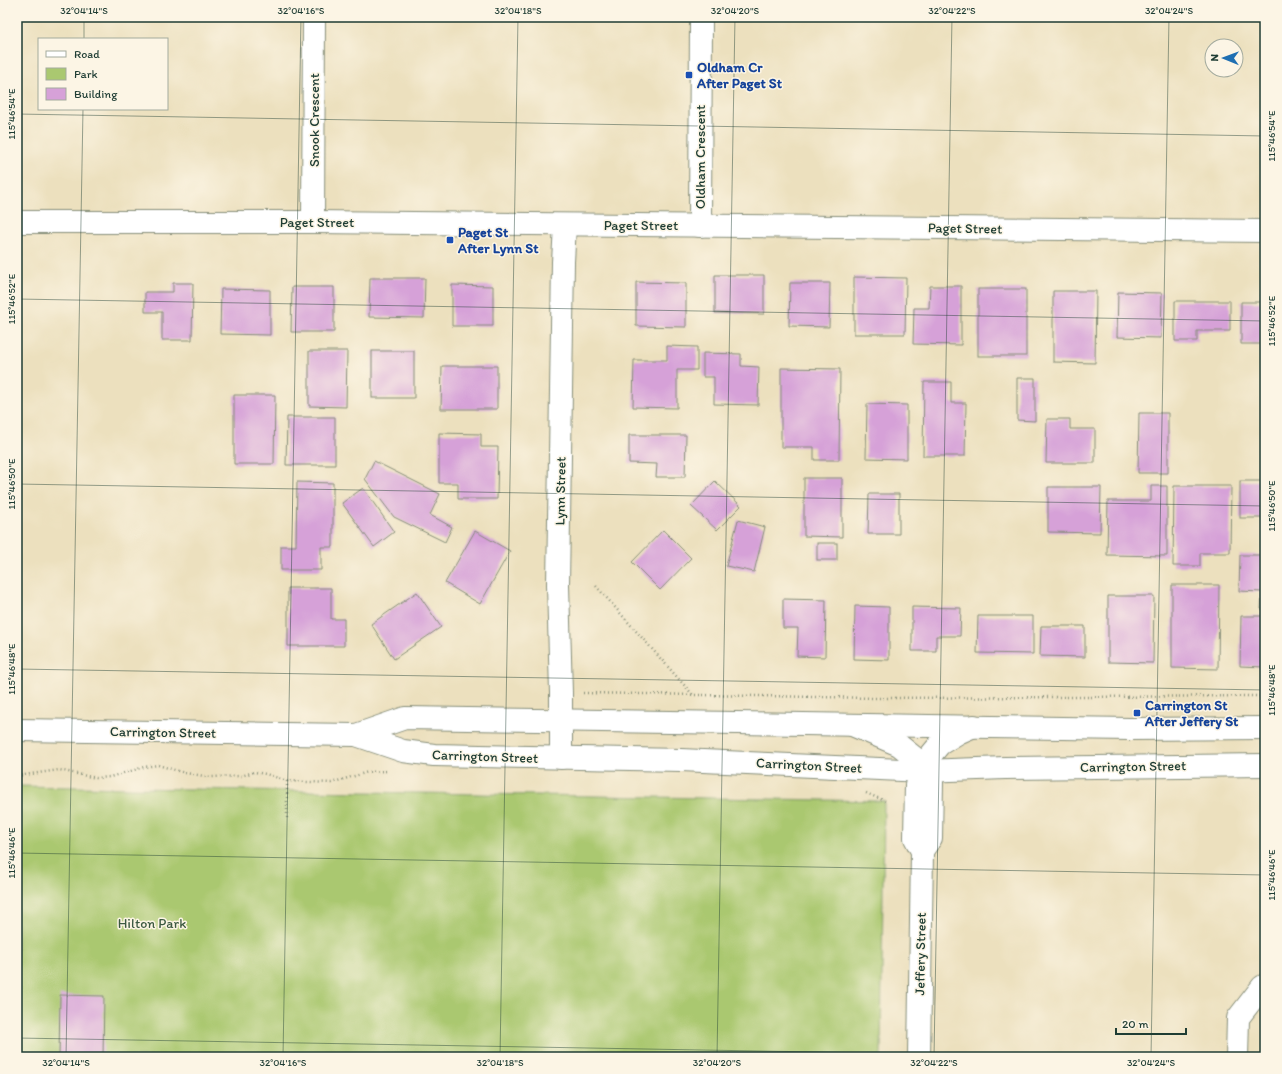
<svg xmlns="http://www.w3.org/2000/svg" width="1282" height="1074" font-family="Itim,sans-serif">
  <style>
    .green { fill: #aac870; stroke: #648252 }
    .building { fill: #d6a1d8 }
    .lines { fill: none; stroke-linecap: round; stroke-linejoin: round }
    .minor-casing { stroke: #868e79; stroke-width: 24 }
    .secondary-casing { stroke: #868e79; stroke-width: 24 }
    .path { stroke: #868e79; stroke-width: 2.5; stroke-dasharray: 1 3; stroke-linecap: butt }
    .minor { stroke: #fff; stroke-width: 22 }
    .secondary { stroke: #fff; stroke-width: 22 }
    .ticks { fill: none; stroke: #1f3d34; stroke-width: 1; stroke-opacity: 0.45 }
    .transit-dot { fill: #1a4fb4; stroke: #fcf5e5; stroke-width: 1.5 }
    .labels { text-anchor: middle; stroke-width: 3; stroke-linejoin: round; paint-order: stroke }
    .transit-label { font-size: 14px; font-weight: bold; fill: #164399; stroke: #fcf5e5; text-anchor: start }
    .street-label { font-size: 14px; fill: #1f3d34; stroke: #fcf5e5 }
    .park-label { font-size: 14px; fill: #3b5940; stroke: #fcf5e5 }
    .neatline { fill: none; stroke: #1f3d34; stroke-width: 1.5 }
    .ticks-label { font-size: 10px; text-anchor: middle; fill: #1f3d34 }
  </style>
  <rect width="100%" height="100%" fill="#fcf5e5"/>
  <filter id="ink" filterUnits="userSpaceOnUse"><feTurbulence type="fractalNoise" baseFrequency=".025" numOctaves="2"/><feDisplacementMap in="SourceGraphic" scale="8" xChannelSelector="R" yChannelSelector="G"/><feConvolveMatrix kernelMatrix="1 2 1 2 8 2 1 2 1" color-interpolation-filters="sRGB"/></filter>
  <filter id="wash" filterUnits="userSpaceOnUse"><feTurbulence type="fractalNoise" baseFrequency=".012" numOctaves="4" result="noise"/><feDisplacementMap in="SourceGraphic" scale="16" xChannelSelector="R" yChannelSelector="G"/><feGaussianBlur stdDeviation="0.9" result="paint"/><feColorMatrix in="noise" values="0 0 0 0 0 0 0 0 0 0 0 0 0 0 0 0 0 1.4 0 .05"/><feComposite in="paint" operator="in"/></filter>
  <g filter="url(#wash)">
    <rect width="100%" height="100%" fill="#ece0be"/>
    <polygon class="green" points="17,786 884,801 881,1057 17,1057"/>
    <g id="blocks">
      <g class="building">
        <polygon points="715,275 764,275 764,314 715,313"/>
        <polygon points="854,277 906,278 905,334 854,334"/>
        <polygon points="370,278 425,278 424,318 369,317"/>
        <polygon points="636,282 686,283 686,327 636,326"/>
        <polygon points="173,283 193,283 192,340 162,340 162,312 145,312 145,292 173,292"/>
        <polygon points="790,283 830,283 829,327 789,326"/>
        <polygon points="452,285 493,286 493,326 452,326"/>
        <polygon points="930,286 961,286 961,345 913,344 914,308 929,308"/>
        <polygon points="292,287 334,287 334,332 291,332"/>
        <polygon points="221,289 270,290 270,335 220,334"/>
        <rect x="978" y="289" width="48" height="67"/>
        <polygon points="1053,291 1096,291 1095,363 1053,362"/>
        <polygon points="1118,292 1162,293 1161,338 1117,337"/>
        <polygon points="1261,294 1265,294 1265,344 1241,344 1241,302 1261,302"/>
        <polygon points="1175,301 1230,301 1230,331 1197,331 1197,341 1175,341"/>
        <polygon points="667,346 697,347 697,370 677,370 677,408 633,407 634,360 667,360"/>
        <polygon points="309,351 347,351 346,407 309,406"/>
        <rect x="372" y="351" width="42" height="47"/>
        <polygon points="703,353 741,354 741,366 759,367 758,405 714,404 714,377 703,377"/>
        <polygon points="442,366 497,366 497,409 441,409"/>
        <polygon points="781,368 840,369 839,460 814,460 814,447 781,447"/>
        <polygon points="1017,378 1035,378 1035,421 1017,420"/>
        <polygon points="924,382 951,382 951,403 966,403 965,456 923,456"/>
        <polygon points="234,395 275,395 274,464 234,464"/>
        <polygon points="867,404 907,405 907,459 866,458"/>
        <polygon points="1139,413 1168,413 1168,473 1138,473"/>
        <polygon points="287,417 335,417 335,465 286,465"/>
        <polygon points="1047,419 1070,419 1070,429 1095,429 1095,463 1046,463"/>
        <polygon points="439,433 481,434 481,447 498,447 497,499 458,499 458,483 439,483"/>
        <polygon points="629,435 686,435 685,477 656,477 657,464 629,463"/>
        <polygon points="374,461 440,494 430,515 452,527 445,542 394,517 365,479"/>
        <polygon points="804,478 842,478 842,537 804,536"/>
        <polygon points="715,481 741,506 717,530 691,506"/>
        <rect x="1240" y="481" width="25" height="37"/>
        <polygon points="297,482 333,483 333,547 321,547 321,570 281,570 281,546 296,546"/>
        <polygon points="1151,486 1167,486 1167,556 1107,555 1108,501 1151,501"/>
        <polygon points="1174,486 1231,486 1230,553 1200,553 1200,566 1173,566"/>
        <polygon points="1048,487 1101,487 1100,533 1048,532"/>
        <polygon points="363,488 394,532 374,547 342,503"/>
        <polygon points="869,494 899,494 899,534 868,534"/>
        <polygon points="738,520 765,527 754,572 726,566"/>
        <polygon points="663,530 691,558 660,590 632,562"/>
        <polygon points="475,531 510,551 480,604 445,583"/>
        <rect x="817" y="543" width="20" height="17"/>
        <polygon points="1240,555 1265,555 1265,609 1261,609 1262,592 1239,591"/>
        <polygon points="1172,585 1219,585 1218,669 1172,668"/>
        <polygon points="288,588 331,588 331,619 344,619 344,646 288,646"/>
        <polygon points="417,592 441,627 394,659 371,624"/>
        <polygon points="1108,596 1154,596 1153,663 1108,662"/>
        <polygon points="783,599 826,600 825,657 797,656 798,628 783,628"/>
        <polygon points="855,606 889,607 889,660 854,659"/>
        <polygon points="912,607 961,608 960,636 936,636 936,651 912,651"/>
        <polygon points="978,616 1033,616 1033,654 977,653"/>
        <polygon points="1241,616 1265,616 1264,667 1240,666"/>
        <polygon points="1041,626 1085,626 1085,657 1040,656"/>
        <polygon points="60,995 104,996 103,1057 59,1056"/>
      </g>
    </g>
  </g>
  <g filter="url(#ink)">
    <use href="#blocks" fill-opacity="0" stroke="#868e79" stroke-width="1"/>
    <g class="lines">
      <g class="minor-casing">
        <g id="minor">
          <polyline points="17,222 313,222 1265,231"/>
          <polyline points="313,222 314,17"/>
          <polyline points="700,226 701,17"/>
          <polyline points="852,725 899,745 914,757 932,782 931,838 922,851"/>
          <polyline points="561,758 561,693 558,585 563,262 565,225"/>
          <polyline points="919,1057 922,851 915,838 916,785 930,756 940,744 958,733 974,726"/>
          <polyline points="1237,1057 1238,1018 1262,987 1265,985"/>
        </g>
      </g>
      <g class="secondary-casing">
        <g id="secondary">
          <polyline points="17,730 356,735 403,751 434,755 681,760 924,771 1005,768 1265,765"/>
          <polyline points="356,735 405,718 1130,729 1265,728"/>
        </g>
      </g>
      <g class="path">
        <polyline points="596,586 693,695"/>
        <polyline points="583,693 876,698 1265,696"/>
        <polyline points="17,776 59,770 96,778 110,777 144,767 158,765 185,773 211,777 241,776 254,772 266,774 287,781 331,783 368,772 388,771"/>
        <polyline points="287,781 287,819"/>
        <polyline points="866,793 885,801"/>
      </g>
      <use href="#minor" class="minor"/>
      <use href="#secondary" class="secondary"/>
    </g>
  </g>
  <path class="ticks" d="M84,39V17M17,114L1265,136M17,299L1265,321M17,484L1265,506M17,669L1265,690M17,853L1265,875M17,1038L1102,1057M66,1057L83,109M283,1057L301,17M500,1057L518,17M717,1057L735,17M934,1057L952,17M1151,1057L1169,17"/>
  <g class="transit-dot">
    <rect x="685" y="71" width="8" height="8" rx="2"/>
    <rect x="446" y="236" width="8" height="8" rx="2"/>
    <rect x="1133" y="709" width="8" height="8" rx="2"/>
  </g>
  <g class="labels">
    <g class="transit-label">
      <text x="697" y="72">Oldham Cr<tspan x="697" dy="16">After Paget St</tspan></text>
      <text x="458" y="237">Paget St<tspan x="458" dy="16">After Lynn St</tspan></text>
      <text x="1145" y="710">Carrington St<tspan x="1145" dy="16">After Jeffery St</tspan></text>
    </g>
    <g class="street-label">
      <text transform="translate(314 120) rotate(-90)" y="5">Snook Crescent</text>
      <text transform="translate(700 157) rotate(-90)" y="5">Oldham Crescent</text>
      <text x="317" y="227">Paget Street</text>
      <text x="641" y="230">Paget Street</text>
      <text transform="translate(965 228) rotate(1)" y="5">Paget Street</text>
      <text transform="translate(560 491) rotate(-89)" y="5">Lynn Street</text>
      <text transform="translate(163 732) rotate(1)" y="5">Carrington Street</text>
      <text transform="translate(485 756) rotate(2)" y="5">Carrington Street</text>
      <text transform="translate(809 765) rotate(3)" y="5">Carrington Street</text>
      <text transform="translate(1133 766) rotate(-1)" y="5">Carrington Street</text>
      <text transform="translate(920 954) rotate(-89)" y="5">Jeffery Street</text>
    </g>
    <g class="park-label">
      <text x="152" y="928">Hilton Park</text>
    </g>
  </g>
  <rect width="1282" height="1074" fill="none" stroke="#fcf5e5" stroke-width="44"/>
  <rect x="38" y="38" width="130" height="72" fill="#fcf5e5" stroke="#a4ab9e"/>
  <rect x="46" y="51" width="20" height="6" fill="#ffffff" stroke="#a4ab9e"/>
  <text x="74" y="58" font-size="12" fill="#1f3d34">Road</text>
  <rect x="46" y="68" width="20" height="12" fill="#aac870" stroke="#a4ab9e"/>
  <text x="74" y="78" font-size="12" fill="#1f3d34">Park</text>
  <rect x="46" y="88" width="20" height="12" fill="#d6a1d8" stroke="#a4ab9e"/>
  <text x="74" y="98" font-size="12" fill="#1f3d34">Building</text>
  <g transform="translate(1224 58) rotate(271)"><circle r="19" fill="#fcf5e5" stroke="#a4ab9e"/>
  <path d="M0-3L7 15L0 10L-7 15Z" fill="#1f6fb2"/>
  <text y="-6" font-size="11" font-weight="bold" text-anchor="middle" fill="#1f3d34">N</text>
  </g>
  <path d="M1116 1028v6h70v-6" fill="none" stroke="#1f3d34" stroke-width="2"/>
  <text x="1122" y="1028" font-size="12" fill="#1f3d34" stroke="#fcf5e5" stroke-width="3" paint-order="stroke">20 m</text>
  <rect x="22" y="22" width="1238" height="1030" class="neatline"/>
  <g class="ticks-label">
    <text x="84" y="14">32°04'14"S</text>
    <text x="301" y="14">32°04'16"S</text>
    <text x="518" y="14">32°04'18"S</text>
    <text x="735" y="14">32°04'20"S</text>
    <text x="952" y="14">32°04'22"S</text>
    <text x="1169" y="14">32°04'24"S</text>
    <text transform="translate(11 114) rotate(-90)" y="4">115°46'54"E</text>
    <text transform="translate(1271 136) rotate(-90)" y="4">115°46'54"E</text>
    <text transform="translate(11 299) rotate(-90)" y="4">115°46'52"E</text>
    <text transform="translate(1271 321) rotate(-90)" y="4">115°46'52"E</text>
    <text transform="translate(11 484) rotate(-90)" y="4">115°46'50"E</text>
    <text transform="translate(1271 506) rotate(-90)" y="4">115°46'50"E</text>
    <text transform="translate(11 669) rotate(-90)" y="4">115°46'48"E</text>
    <text transform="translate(1271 690) rotate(-90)" y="4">115°46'48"E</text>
    <text transform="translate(11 853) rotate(-90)" y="4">115°46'46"E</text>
    <text transform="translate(1271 875) rotate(-90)" y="4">115°46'46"E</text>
    <text x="66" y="1066">32°04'14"S</text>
    <text x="283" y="1066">32°04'16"S</text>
    <text x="500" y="1066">32°04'18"S</text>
    <text x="717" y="1066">32°04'20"S</text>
    <text x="934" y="1066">32°04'22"S</text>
    <text x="1151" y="1066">32°04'24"S</text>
  </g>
</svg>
